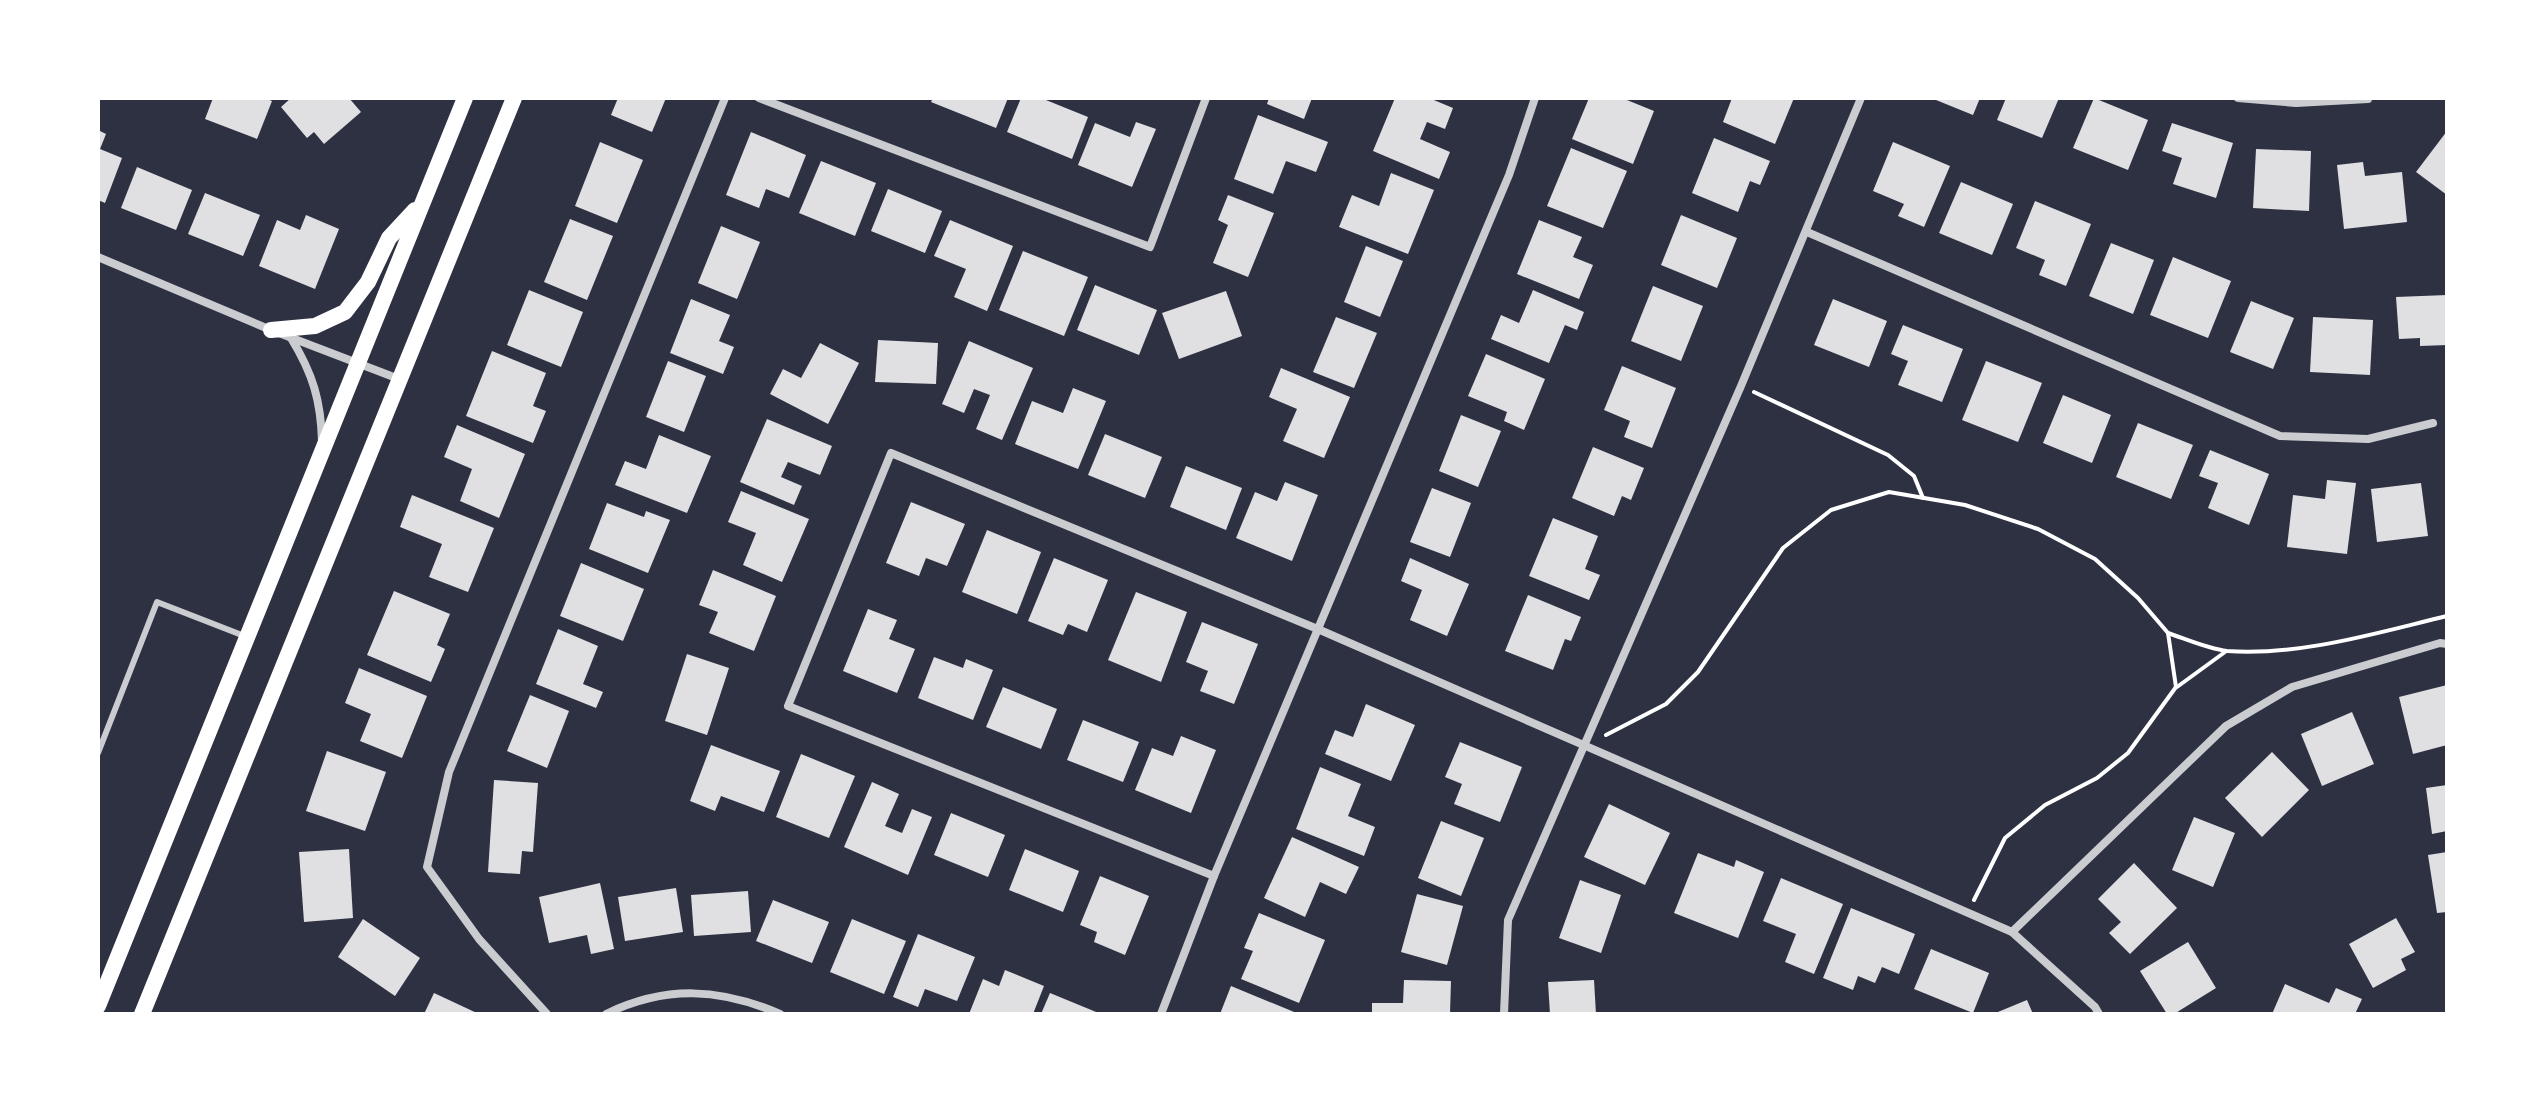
<svg xmlns="http://www.w3.org/2000/svg" width="2545" height="1112" font-family="Rubik,sans-serif">
  <style>
    .building { fill: #e0e0e3 }
    .lines { fill: none; stroke-linecap: round; stroke-linejoin: round }
    .path { stroke: #fff; stroke-width: 4 }
    .service { stroke: #caccd0; stroke-width: 6 }
    .minor { stroke: #caccd0; stroke-width: 8 }
    .secondary { stroke: #fff; stroke-width: 16 }
  </style>
  <rect width="100%" height="100%" fill="#2d3142"/>
  <g class="building">
    <polygon points="213,98 264,98 272,101 257,139 205,119"/>
    <polygon points="291,98 349,98 361,112 324,144 314,132 307,138 281,107"/>
    <polygon points="618,98 666,98 652,132 611,115"/>
    <polygon points="933,98 1008,98 996,128 931,102"/>
    <polygon points="1021,98 1041,98 1088,117 1072,159 1007,132"/>
    <polygon points="1269,98 1312,98 1304,119 1267,104"/>
    <polygon points="1395,98 1429,98 1453,108 1445,129 1427,122 1420,139 1450,152 1439,179 1373,151"/>
    <polygon points="1589,98 1622,98 1654,111 1633,164 1572,139"/>
    <polygon points="1732,98 1794,98 1775,144 1723,122"/>
    <polygon points="1931,98 1980,98 1973,115"/>
    <polygon points="2006,98 2059,98 2042,138 1997,120"/>
    <polygon points="2094,98 2148,120 2128,170 2073,148"/>
    <polygon points="1258,115 1328,142 1316,172 1286,161 1273,194 1234,179"/>
    <polygon points="1136,122 1156,129 1132,187 1078,165 1095,123 1130,137"/>
    <polygon points="2172,123 2233,143 2216,198 2173,184 2182,158 2162,151"/>
    <polygon points="98,130 106,134 100,149 122,158 105,203 98,200"/>
    <polygon points="2447,131 2447,195 2416,172"/>
    <polygon points="751,132 806,155 789,198 766,189 759,208 726,195"/>
    <polygon points="1714,138 1770,161 1760,185 1750,181 1738,212 1692,193"/>
    <polygon points="600,142 643,160 617,223 575,206"/>
    <polygon points="1893,142 1950,166 1924,227 1898,216 1904,204 1873,191"/>
    <polygon points="1571,148 1627,171 1603,228 1547,206"/>
    <polygon points="2256,149 2311,151 2309,211 2253,208"/>
    <polygon points="821,161 876,183 855,236 799,213"/>
    <polygon points="2363,162 2365,176 2402,172 2407,222 2344,229 2337,165"/>
    <polygon points="137,167 192,190 176,230 121,208"/>
    <polygon points="1391,173 1434,190 1408,254 1339,227 1352,195 1379,206"/>
    <polygon points="1961,182 2013,204 1992,255 1939,233"/>
    <polygon points="888,189 942,211 925,253 871,231"/>
    <polygon points="205,193 260,215 243,256 188,234"/>
    <polygon points="1228,195 1274,213 1248,277 1213,263 1228,225 1218,220"/>
    <polygon points="2035,201 2091,224 2066,286 2039,275 2045,260 2016,248"/>
    <polygon points="306,215 339,229 315,289 259,266 277,220 300,230"/>
    <polygon points="1681,215 1737,238 1717,288 1661,265"/>
    <polygon points="570,219 613,236 587,300 544,282"/>
    <polygon points="950,220 1013,246 987,311 954,297 966,269 934,256"/>
    <polygon points="1539,220 1582,237 1573,257 1593,265 1579,299 1517,274"/>
    <polygon points="721,226 760,242 737,299 698,283"/>
    <polygon points="2111,243 2154,260 2133,314 2089,296"/>
    <polygon points="1366,246 1403,261 1380,317 1344,302"/>
    <polygon points="1023,251 1088,277 1064,336 999,310"/>
    <polygon points="2173,257 2231,281 2208,338 2150,315"/>
    <polygon points="1095,285 1157,310 1139,355 1077,330"/>
    <polygon points="1653,286 1703,306 1681,361 1631,341"/>
    <polygon points="529,290 583,312 561,367 507,345"/>
    <polygon points="1533,290 1584,312 1577,330 1565,325 1549,363 1491,339 1501,315 1519,323"/>
    <polygon points="1226,291 1242,336 1179,359 1162,313"/>
    <polygon points="2447,295 2447,345 2420,346 2420,338 2399,339 2396,297"/>
    <polygon points="691,299 730,315 719,341 734,347 723,374 670,353"/>
    <polygon points="1833,299 1887,321 1869,367 1814,345"/>
    <polygon points="2251,301 2294,318 2273,369 2230,352"/>
    <polygon points="1336,317 1377,333 1354,388 1313,372"/>
    <polygon points="2313,317 2373,320 2370,375 2310,372"/>
    <polygon points="1903,325 1963,349 1942,402 1898,385 1908,361 1891,354"/>
    <polygon points="878,340 938,343 936,384 875,382"/>
    <polygon points="969,341 1033,368 1002,440 976,429 990,395 974,389 964,413 942,404"/>
    <polygon points="820,343 859,363 828,424 770,394 783,369 801,378"/>
    <polygon points="492,351 546,373 533,406 546,411 533,443 466,416"/>
    <polygon points="1486,354 1545,379 1524,430 1504,421 1507,412 1468,396"/>
    <polygon points="668,361 706,376 684,432 646,417"/>
    <polygon points="1986,361 2042,383 2018,442 1962,420"/>
    <polygon points="1622,366 1676,388 1652,448 1624,437 1630,421 1604,410"/>
    <polygon points="1281,368 1350,397 1324,458 1283,441 1297,409 1269,397"/>
    <polygon points="1073,388 1106,401 1078,469 1015,444 1032,401 1063,413"/>
    <polygon points="2063,395 2111,415 2092,463 2043,443"/>
    <polygon points="1461,415 1501,431 1478,487 1439,471"/>
    <polygon points="767,419 832,446 820,475 788,462 781,477 802,486 794,505 740,482"/>
    <polygon points="2138,423 2193,445 2171,499 2116,477"/>
    <polygon points="457,425 525,454 499,518 460,501 472,469 444,457"/>
    <polygon points="1105,434 1162,457 1145,498 1088,475"/>
    <polygon points="659,435 711,456 687,513 615,485 625,461 646,469"/>
    <polygon points="1593,447 1644,468 1631,500 1622,496 1614,516 1572,498"/>
    <polygon points="2210,450 2269,474 2249,525 2208,508 2218,483 2199,476"/>
    <polygon points="1186,466 1242,488 1226,530 1170,507"/>
    <polygon points="2327,480 2356,483 2347,554 2287,547 2293,495 2325,499"/>
    <polygon points="1285,482 1318,495 1292,561 1236,538 1255,492 1277,501"/>
    <polygon points="2421,483 2428,536 2377,542 2371,489"/>
    <polygon points="1432,488 1471,503 1450,557 1410,542"/>
    <polygon points="741,491 809,519 782,582 743,565 756,533 728,522"/>
    <polygon points="412,495 494,528 468,592 429,577 442,544 400,527"/>
    <polygon points="911,502 965,524 947,566 926,558 919,576 886,563"/>
    <polygon points="607,503 644,517 646,511 670,520 648,573 589,549"/>
    <polygon points="1553,518 1598,536 1585,569 1600,575 1589,600 1529,576"/>
    <polygon points="987,530 1041,552 1017,614 962,592"/>
    <polygon points="1054,558 1108,580 1087,632 1068,624 1063,635 1028,621"/>
    <polygon points="1410,558 1469,584 1447,636 1410,620 1422,590 1401,581"/>
    <polygon points="581,563 644,589 623,641 560,616"/>
    <polygon points="713,570 776,596 754,651 709,633 718,612 699,605"/>
    <polygon points="394,591 450,614 437,645 445,649 431,682 367,655"/>
    <polygon points="1136,592 1187,612 1161,682 1108,660"/>
    <polygon points="1528,595 1581,617 1571,641 1565,639 1553,670 1505,651"/>
    <polygon points="868,609 897,620 889,639 915,649 897,693 843,671"/>
    <polygon points="1202,622 1258,644 1234,704 1200,691 1208,671 1186,662"/>
    <polygon points="558,629 598,646 583,684 603,692 596,708 536,684"/>
    <polygon points="687,654 729,668 707,735 665,721"/>
    <polygon points="934,657 963,668 966,659 993,670 973,720 918,698"/>
    <polygon points="359,668 427,696 402,758 360,741 371,714 345,703"/>
    <polygon points="2447,685 2447,745 2413,754 2399,697"/>
    <polygon points="1003,687 1057,709 1041,749 986,727"/>
    <polygon points="530,695 569,711 547,768 507,751"/>
    <polygon points="1366,704 1415,725 1391,781 1325,754 1335,730 1353,737"/>
    <polygon points="2352,712 2374,764 2322,786 2301,734"/>
    <polygon points="1083,720 1139,742 1123,782 1067,760"/>
    <polygon points="1181,736 1216,750 1191,813 1135,790 1152,748 1173,756"/>
    <polygon points="1460,742 1522,767 1500,822 1454,804 1462,784 1445,777"/>
    <polygon points="711,745 780,771 764,812 721,796 715,811 690,801"/>
    <polygon points="327,751 386,772 365,831 306,811"/>
    <polygon points="2272,752 2309,790 2262,837 2225,798"/>
    <polygon points="801,754 855,776 829,838 776,817"/>
    <polygon points="1320,767 1361,784 1348,816 1375,827 1364,856 1296,829"/>
    <polygon points="494,780 538,783 533,852 522,851 520,874 488,872"/>
    <polygon points="872,782 899,794 885,826 902,833 912,809 932,817 908,875 844,847"/>
    <polygon points="2447,785 2447,831 2432,834 2426,788"/>
    <polygon points="1609,804 1670,833 1645,885 1584,857"/>
    <polygon points="951,813 1005,835 988,877 934,855"/>
    <polygon points="2194,817 2235,833 2213,887 2172,870"/>
    <polygon points="1441,821 1484,838 1461,896 1418,878"/>
    <polygon points="1292,837 1359,867 1346,894 1320,882 1305,917 1264,898"/>
    <polygon points="349,849 353,918 304,922 299,852"/>
    <polygon points="1025,849 1079,871 1063,912 1009,890"/>
    <polygon points="2447,852 2447,912 2437,913 2428,855"/>
    <polygon points="1698,853 1734,867 1736,860 1764,872 1738,938 1674,913"/>
    <polygon points="2134,863 2177,908 2130,954 2109,933 2121,922 2098,899"/>
    <polygon points="1100,876 1149,896 1125,955 1094,942 1097,932 1080,925"/>
    <polygon points="1781,878 1843,904 1814,974 1785,962 1796,934 1763,921"/>
    <polygon points="1580,880 1621,895 1601,953 1559,938"/>
    <polygon points="600,883 614,949 591,954 587,935 549,943 539,897"/>
    <polygon points="676,888 683,932 625,941 618,897"/>
    <polygon points="748,891 751,932 694,936 691,895"/>
    <polygon points="1417,894 1463,906 1447,965 1401,952"/>
    <polygon points="773,900 829,922 812,963 756,941"/>
    <polygon points="1851,908 1915,934 1899,974 1882,967 1875,983 1858,976 1853,990 1823,978"/>
    <polygon points="1259,913 1325,940 1299,1003 1241,979 1253,951 1244,948"/>
    <polygon points="2396,918 2415,952 2401,959 2406,970 2373,988 2349,944"/>
    <polygon points="363,919 420,958 395,996 338,957"/>
    <polygon points="852,919 906,941 884,994 830,972"/>
    <polygon points="918,934 975,957 957,1001 925,989 918,1007 893,997"/>
    <polygon points="2188,942 2216,988 2174,1014 2167,1014 2140,971"/>
    <polygon points="1931,949 1989,973 1973,1013 1914,989"/>
    <polygon points="1005,970 1044,986 1033,1014 969,1014 983,979 999,986"/>
    <polygon points="1404,980 1451,981 1450,1014 1372,1014 1372,1003 1403,1003"/>
    <polygon points="1594,980 1596,1014 1550,1014 1548,982"/>
    <polygon points="2285,984 2329,1003 2336,988 2362,999 2355,1014 2272,1014"/>
    <polygon points="1231,986 1299,1014 1220,1014"/>
    <polygon points="434,993 479,1014 424,1014"/>
    <polygon points="1050,993 1101,1014 1041,1014"/>
    <polygon points="2027,1000 2033,1014 1993,1014"/>
  </g>
  <g class="lines">
    <g class="path">
      <polyline points="1754,392 1888,455 1914,476 1923,498"/>
      <path d="M2168,633C2186,639 2208,649 2227,651C2301,656 2376,633 2447,616"/>
      <polyline points="2177,687 2225,652"/>
      <polyline points="1606,735 1666,704 1698,672 1783,548 1831,510 1889,492 1965,505 2038,529 2095,559 2138,598 2168,633 2176,687 2128,753 2097,778 2045,805 2005,838 1974,900"/>
    </g>
    <polyline class="service" points="98,753 157,602 247,637"/>
    <g class="minor">
      <polyline points="759,98 1150,247 1206,98"/>
      <polyline points="2238,98 2296,103 2368,99"/>
      <polyline points="1807,232 2280,436 2368,439 2433,423"/>
      <polyline points="98,257 271,330 399,379"/>
      <path d="M291,338C313,374 321,401 322,442"/>
      <polyline points="1214,876 788,706 891,453 1320,630 2012,932 2095,1007 2099,1014"/>
      <polyline points="2012,932 2226,726 2292,687 2440,643 2447,644"/>
      <polyline points="547,1014 479,939 427,867 449,772 725,98"/>
      <path d="M606,1014C666,985 720,988 780,1014"/>
      <polyline points="1161,1014 1214,876 1509,175 1535,98"/>
      <polyline points="1504,1014 1508,920 1741,386 1861,98"/>
    </g>
    <g class="secondary">
      <polyline points="271,330 315,326 345,312 368,282 389,238 415,210"/>
      <polyline points="98,1006 465,98"/>
      <polyline points="142,1014 514,98"/>
    </g>
  </g>
  <rect width="2545" height="1112" fill="none" stroke="#ffffff" stroke-width="200"/>
</svg>
